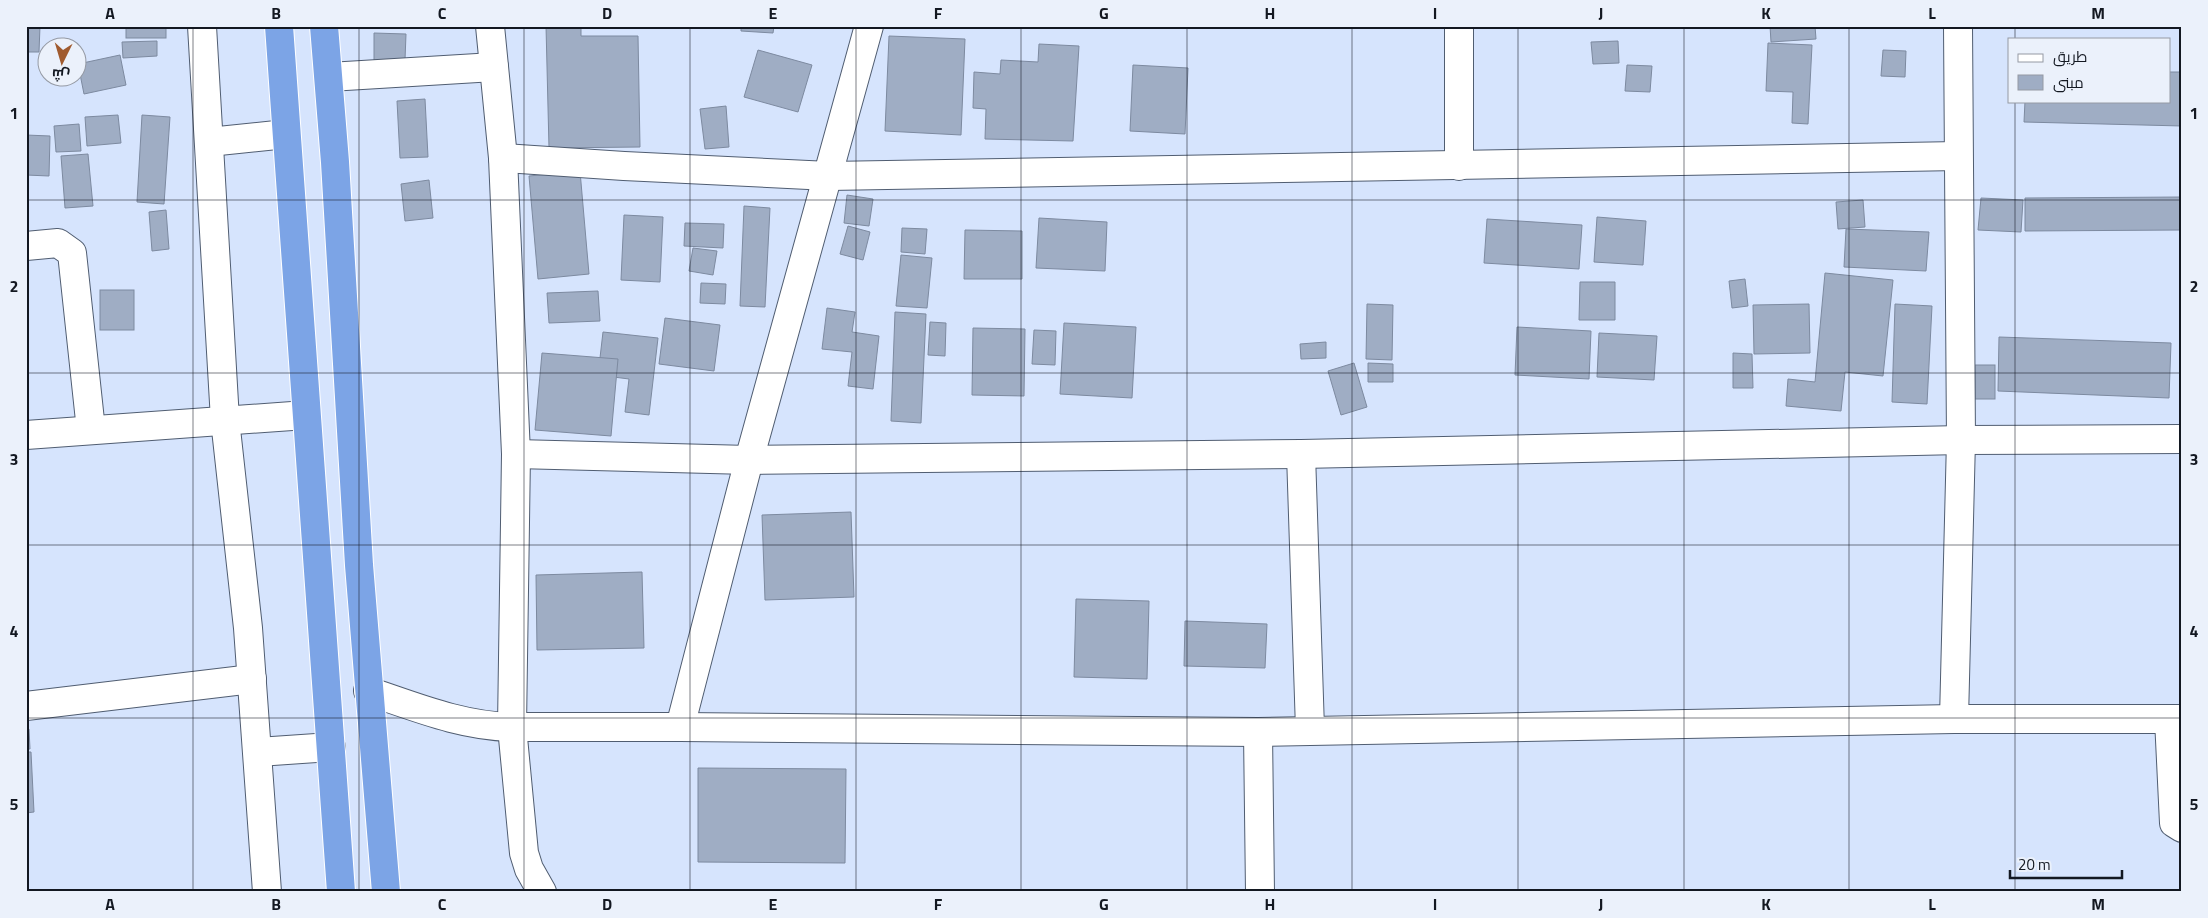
<svg xmlns="http://www.w3.org/2000/svg" width="2208" height="918" font-family="'Titillium Web',Cairo,sans-serif">
  <style>
    .building { fill: #9fadc4; stroke: #7d8aa0 }
    .lines { fill: none; stroke-linecap: round; stroke-linejoin: round }
    .minor-casing { stroke: #505d71; stroke-width: 30 }
    .trunk-casing { stroke: #fff; stroke-width: 30 }
    .minor { stroke: #fff; stroke-width: 28 }
    .trunk { stroke: #7ca4e6; stroke-width: 28 }
    .grid { fill: none; stroke: #131821; stroke-width: 1; stroke-opacity: 0.55 }
    .neatline { fill: none; stroke: #131821; stroke-width: 2 }
    .grid-label { font-size: 16px; text-anchor: middle; font-weight: bold; fill: #131821 }
  </style>
  <rect width="100%" height="100%" fill="#d6e4fd"/>
  <g class="building">
    <polygon points="26,26 40,26 39,52 26,52"/>
    <rect x="126" y="26" width="40" height="12"/>
    <polygon points="546,26 581,26 581,36 638,36 640,147 549,148"/>
    <polygon points="741,26 774,26 773,33 741,31"/>
    <polygon points="1770,26 1815,26 1816,39 1771,42"/>
    <polygon points="374,33 406,34 405,60 374,60"/>
    <polygon points="889,36 965,39 961,135 885,131"/>
    <polygon points="157,41 157,56 123,58 122,42"/>
    <polygon points="1618,41 1619,63 1593,64 1591,42"/>
    <polygon points="1768,43 1812,45 1808,124 1792,123 1793,92 1766,91"/>
    <polygon points="1039,44 1079,46 1073,141 985,139 986,109 973,108 974,72 1000,74 1001,60 1038,62"/>
    <polygon points="758,50 812,65 798,112 744,97"/>
    <polygon points="1883,50 1906,51 1905,77 1881,76"/>
    <polygon points="120,55 126,85 84,94 78,64"/>
    <polygon points="1133,65 1188,68 1185,134 1130,131"/>
    <polygon points="1627,65 1652,66 1650,92 1625,91"/>
    <polygon points="2169,72 2182,72 2182,126 2024,122 2025,101 2169,101"/>
    <polygon points="425,99 428,157 400,158 397,101"/>
    <polygon points="726,106 729,147 705,149 700,109"/>
    <polygon points="118,115 121,143 87,146 85,117"/>
    <polygon points="142,115 170,117 164,204 137,202"/>
    <polygon points="79,124 81,151 56,152 54,126"/>
    <polygon points="26,135 50,136 49,176 26,175"/>
    <polygon points="88,154 93,206 65,208 61,156"/>
    <polygon points="580,171 589,274 538,279 529,176"/>
    <polygon points="429,180 433,218 405,221 401,184"/>
    <polygon points="847,195 873,199 869,226 844,223"/>
    <polygon points="2182,197 2182,230 2025,231 2025,198"/>
    <polygon points="1981,198 2023,200 2021,232 1978,230"/>
    <polygon points="1863,200 1865,227 1838,229 1836,202"/>
    <polygon points="744,206 770,208 765,307 740,306"/>
    <polygon points="166,210 169,249 152,251 149,212"/>
    <polygon points="624,215 663,217 660,282 621,280"/>
    <polygon points="1597,217 1646,221 1643,265 1594,262"/>
    <polygon points="1039,218 1107,222 1105,271 1036,268"/>
    <polygon points="1487,219 1582,225 1579,269 1484,263"/>
    <polygon points="685,223 724,224 723,248 684,246"/>
    <polygon points="848,226 870,232 863,260 840,254"/>
    <polygon points="902,228 927,229 925,254 901,252"/>
    <polygon points="1846,229 1929,232 1926,271 1844,267"/>
    <polygon points="965,230 1022,231 1022,279 964,279"/>
    <polygon points="693,248 717,251 713,275 689,271"/>
    <polygon points="901,255 932,258 927,308 896,306"/>
    <polygon points="1825,273 1893,280 1883,376 1845,372 1841,411 1786,406 1788,379 1815,382"/>
    <polygon points="1745,279 1748,306 1732,308 1729,281"/>
    <polygon points="1580,282 1615,282 1615,320 1579,320"/>
    <polygon points="701,283 726,284 725,304 700,303"/>
    <rect x="100" y="290" width="34" height="40"/>
    <polygon points="598,291 600,321 549,323 547,293"/>
    <polygon points="1367,304 1393,305 1392,360 1366,359"/>
    <polygon points="1809,304 1810,353 1754,354 1753,305"/>
    <polygon points="1895,304 1932,306 1927,404 1892,402"/>
    <polygon points="827,308 855,312 852,332 879,336 873,389 848,386 852,352 822,349"/>
    <polygon points="895,312 926,314 921,423 891,421"/>
    <polygon points="665,318 720,325 714,371 659,364"/>
    <polygon points="930,322 946,323 945,356 928,355"/>
    <polygon points="1064,323 1136,327 1132,398 1060,394"/>
    <polygon points="1517,327 1591,331 1589,379 1515,375"/>
    <polygon points="973,328 1025,329 1024,396 972,395"/>
    <polygon points="1034,330 1056,331 1055,365 1032,364"/>
    <polygon points="603,332 658,338 649,415 625,412 629,379 598,375"/>
    <polygon points="1599,333 1657,336 1654,380 1597,377"/>
    <polygon points="1999,337 2171,343 2169,398 1998,391"/>
    <polygon points="1326,342 1326,358 1301,359 1300,344"/>
    <polygon points="542,353 618,359 611,436 535,430"/>
    <polygon points="1733,353 1752,354 1753,388 1733,388"/>
    <polygon points="1354,363 1367,407 1341,415 1328,371"/>
    <polygon points="1368,363 1393,364 1393,382 1368,382"/>
    <rect x="1975" y="365" width="20" height="34"/>
    <polygon points="851,512 854,597 765,600 762,515"/>
    <polygon points="642,572 644,648 537,650 536,575"/>
    <polygon points="1076,599 1149,601 1147,679 1074,677"/>
    <polygon points="1185,621 1267,624 1265,668 1184,666"/>
    <polygon points="26,729 29,729 30,749 26,749"/>
    <polygon points="26,752 31,752 34,812 26,813"/>
    <polygon points="698,768 846,769 845,863 698,862"/>
  </g>
  <g class="lines">
    <g class="minor-casing">
      <g id="minor">
        <polyline points="202,26 225,420 248,628 267,892"/>
        <polyline points="490,26 503,158 516,454 512,727 524,853 529,869 542,892"/>
        <polyline points="1459,26 1459,166"/>
        <polyline points="329,77 494,67"/>
        <polyline points="209,142 286,134"/>
        <polyline points="503,158 624,166 829,176 1958,156"/>
        <polyline points="26,246 58,243 72,253 91,430"/>
        <polyline points="26,435 306,415"/>
        <polyline points="516,454 749,460 1301,454 1961,440 2182,439"/>
        <polyline points="1301,454 1310,729"/>
        <path d="M368,691C416,707 461,726 512,727H680L1258,732L1954,719H2182"/>
        <polyline points="26,706 252,679"/>
        <polyline points="1954,719 1961,440 1958,26"/>
        <polyline points="2169,719 2174,823 2182,828"/>
        <polyline points="680,727 749,460 869,26"/>
        <polyline points="1258,732 1260,892"/>
        <polyline points="258,752 331,747"/>
      </g>
    </g>
    <g class="trunk-casing">
      <g id="trunk">
        <polyline points="279,26 341,892"/>
        <polyline points="324,26 335,162 359,565 386,892"/>
      </g>
    </g>
    <use href="#minor" class="minor"/>
    <use href="#trunk" class="trunk"/>
  </g>
  <path class="grid" d="M193,26V892M359,26V892M524,26V892M690,26V892M856,26V892M1021,26V892M1187,26V892M1352,26V892M1518,26V892M1684,26V892M1849,26V892M2015,26V39M2015,101V892M26,200H2182M26,373H2182M26,545H2182M26,718H2182"/>
  <rect width="2208" height="918" fill="none" stroke="#ebf1fb" stroke-width="55"/>
  <rect x="2008" y="38" width="162" height="65" fill="#ebf1fb" stroke="#959aa4"/>
  <rect x="2018" y="54" width="25" height="8" fill="#ffffff" stroke="#959aa4"/>
  <text x="2053" y="62" font-size="15" fill="#131821">طريق</text>
  <rect x="2018" y="75" width="25" height="15" fill="#9fadc4" stroke="#959aa4"/>
  <text x="2053" y="88" font-size="15" fill="#131821">مبنى</text>
  <g transform="translate(62 62) rotate(185)"><circle r="24" fill="#ebf1fb" stroke="#959aa4"/>
  <path d="M0-4L9 19L0 12L-9 19Z" fill="#a05b2f"/>
  <text y="-8" font-size="14" font-weight="bold" text-anchor="middle" fill="#131821">ش</text>
  </g>
  <path d="M2010 870v8h112v-8" fill="none" stroke="#131821" stroke-width="2.5"/>
  <text x="2018" y="870" font-size="15" fill="#131821" stroke="#ebf1fb" stroke-width="4" paint-order="stroke">20 m</text>
  <rect x="28" y="28" width="2152" height="862" class="neatline"/>
  <g class="grid-label">
    <text x="110" y="19">A</text>
    <text x="276" y="19">B</text>
    <text x="442" y="19">C</text>
    <text x="607" y="19">D</text>
    <text x="773" y="19">E</text>
    <text x="938" y="19">F</text>
    <text x="1104" y="19">G</text>
    <text x="1270" y="19">H</text>
    <text x="1435" y="19">I</text>
    <text x="1601" y="19">J</text>
    <text x="1766" y="19">K</text>
    <text x="1932" y="19">L</text>
    <text x="2098" y="19">M</text>
    <text x="14" y="119">1</text>
    <text x="2194" y="119">1</text>
    <text x="14" y="292">2</text>
    <text x="2194" y="292">2</text>
    <text x="14" y="465">3</text>
    <text x="2194" y="465">3</text>
    <text x="14" y="637">4</text>
    <text x="2194" y="637">4</text>
    <text x="14" y="810">5</text>
    <text x="2194" y="810">5</text>
    <text x="110" y="910">A</text>
    <text x="276" y="910">B</text>
    <text x="442" y="910">C</text>
    <text x="607" y="910">D</text>
    <text x="773" y="910">E</text>
    <text x="938" y="910">F</text>
    <text x="1104" y="910">G</text>
    <text x="1270" y="910">H</text>
    <text x="1435" y="910">I</text>
    <text x="1601" y="910">J</text>
    <text x="1766" y="910">K</text>
    <text x="1932" y="910">L</text>
    <text x="2098" y="910">M</text>
  </g>
</svg>
